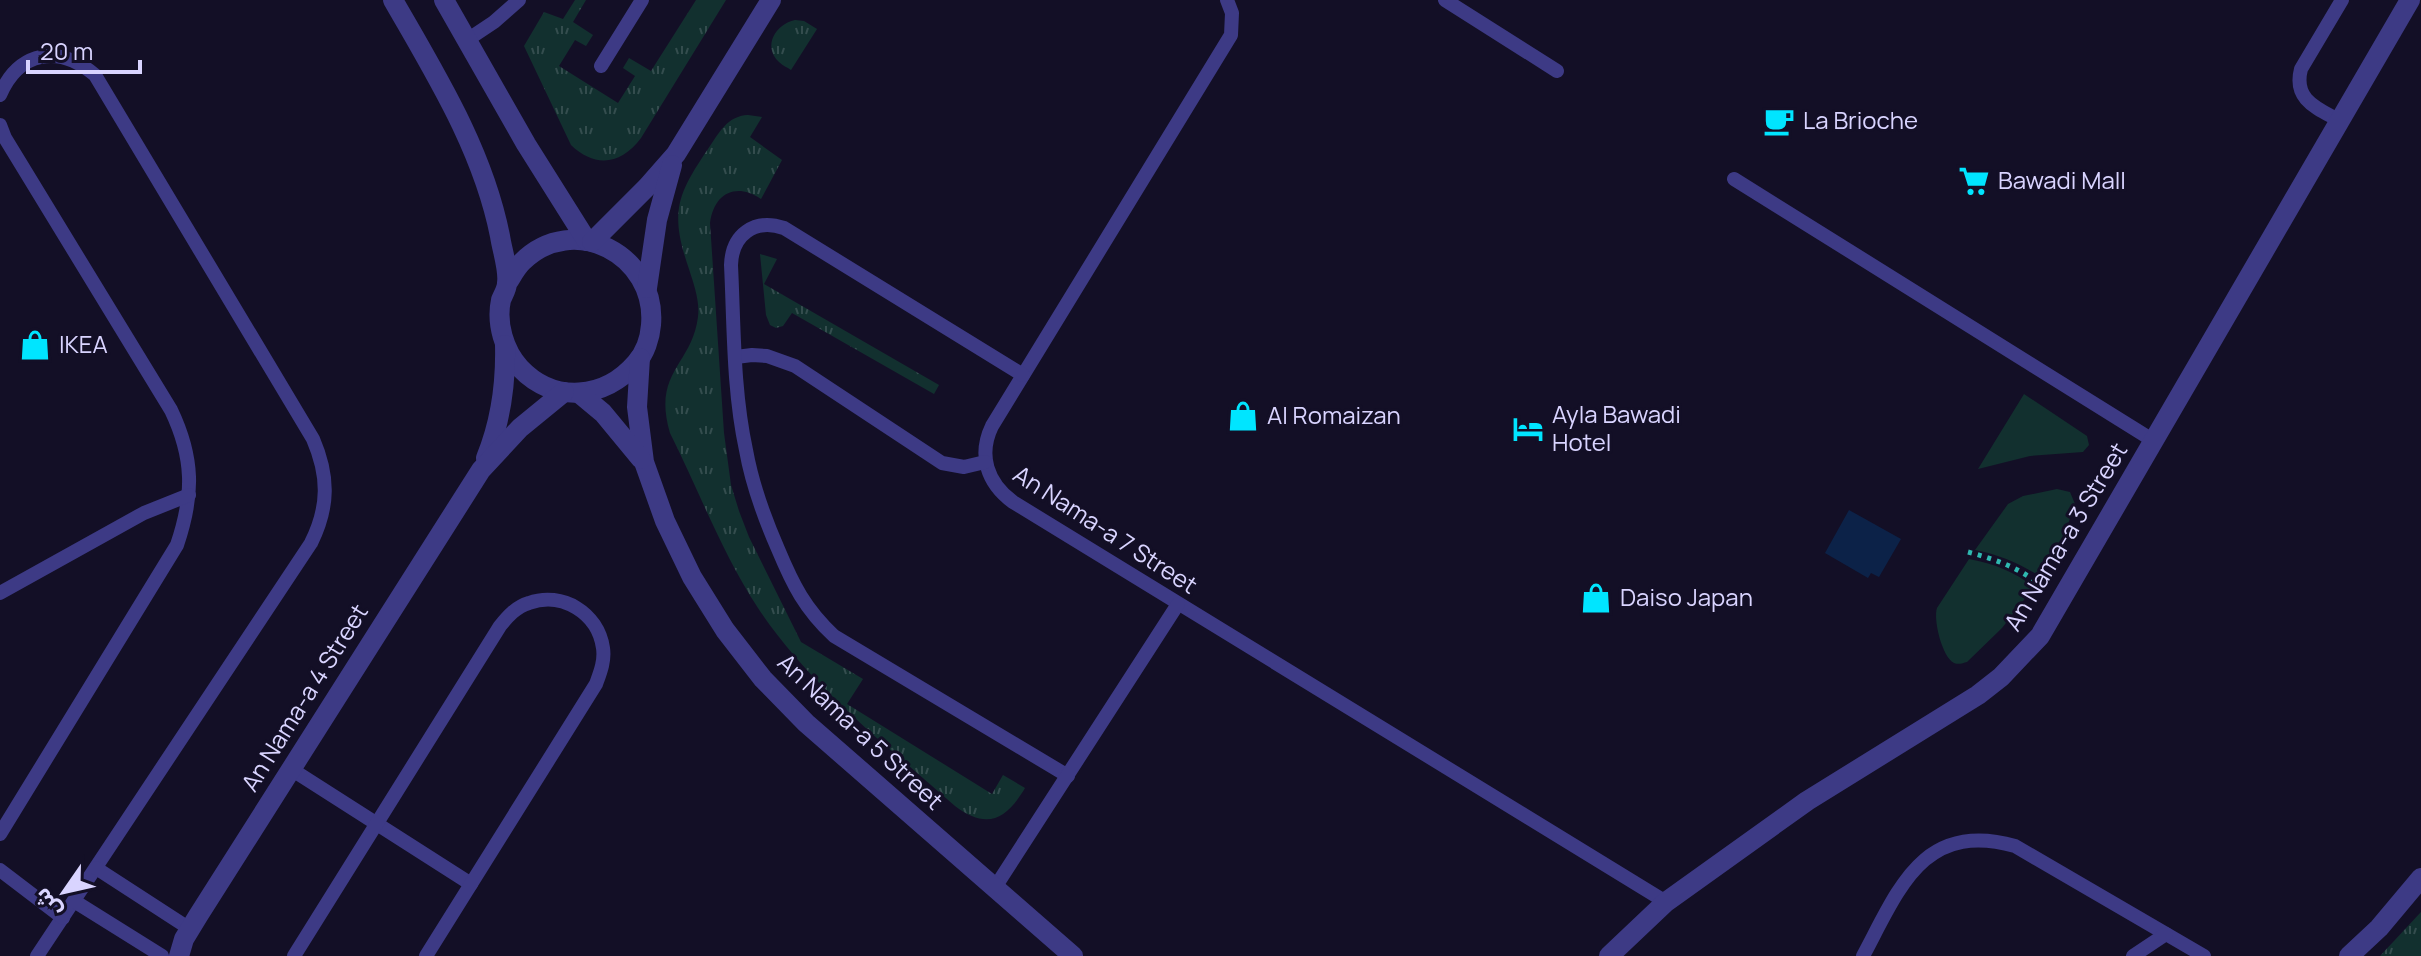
<svg xmlns="http://www.w3.org/2000/svg" width="2421" height="956" font-family="Manrope,'Noto Sans Arabic',sans-serif">
  <style>
    .grass { fill: url(#grass-tufts) }
    .garden { fill: #12302f }
    .water { fill: #0c2248 }
    .lines { fill: none; stroke-linecap: round; stroke-linejoin: round }
    .path { stroke: #2fb8b0; stroke-width: 5; stroke-dasharray: 4 6; stroke-linecap: butt }
    .lane { stroke: #3d3a85; stroke-width: 14 }
    .street { stroke: #3d3a85; stroke-width: 20 }
    .labels { text-anchor: middle; stroke-width: 6; stroke-linejoin: round; paint-order: stroke }
    .poi-label { font-size: 24px; fill: #d9d4ff; stroke: #130f26; text-anchor: start }
    .street-label { font-size: 24px; fill: #d9d4ff; stroke: #130f26 }
  </style>
  <defs>
    <pattern id="grass-tufts" width="24" height="20" patternUnits="userSpaceOnUse" patternTransform="scale(2)"><rect width="24" height="20" fill="#12302f"/><path d="M3 7l-1-3M5 7V3M7 7l1-3M15 17l-1-3M17 17v-4M19 17l1-3" fill="none" stroke="#344d4e"/></pattern>
  </defs>
  <rect width="100%" height="100%" fill="#130f26"/>
  <g class="grass">
    <path d="M575,0H586L573,22L593,35L586,46L575,40L559,66L618,103L635,76L623,68L629,58L651,71L696,0H726L641,138C621,165 595,168 571,145L524,46L544,12L563,19Z"/>
    <path d="M795,20L804,21L817,29L791,70C787,67 783,66 779,62C762,46 776,24 795,20Z"/>
    <path d="M748,115L762,117L750,137L782,160L761,199C736,182 714,193 710,223L724,433L731,485L739,511L749,537L801,642L863,679L847,704L992,794L1003,775L1025,788C1006,820 987,830 955,806C885,744 810,686 758,608C722,553 699,491 670,433C652,372 692,365 698,317C700,301 694,285 689,269C670,214 676,196 708,149C719,133 727,116 748,115Z"/>
    <polygon points="760,254 777,259 764,284 939,385 934,394 792,313 783,326 776,328 770,325 766,315"/>
    <polygon points="2421,912 2421,956 2380,956"/>
  </g>
  <g class="garden">
    <polygon points="2024,394 2087,436 2089,445 2083,452 2030,456 1978,469"/>
    <path d="M2057,489L2070,492L2075,504L2065,533L2041,577C2019,563 2000,555 1975,550L2008,504L2023,496Z"/>
    <path d="M1969,559C1995,564 2013,571 2034,587L2002,628L1967,662C1963,663 1959,665 1954,663C1942,657 1933,619 1937,608Z"/>
  </g>
  <polygon class="water" points="1849,510 1901,539 1879,577 1871,573 1868,578 1825,553"/>
  <g class="lines">
    <path class="path" d="M1968,552C1994,559 2018,567 2039,584"/>
    <g class="lane">
      <path d="M1227,0L1232,13L1231,35L992,426C978,455 987,483 1013,502L1666,902"/>
      <polyline points="1445,0 1557,71"/>
      <polyline points="467,40 494,22 519,0"/>
      <polyline points="601,66 642,0"/>
      <path d="M0,95C19,51 59,44 95,75L313,439C329,476 329,507 311,543L37,956"/>
      <path d="M2340,121C2317,108 2293,100 2301,69L2342,0"/>
      <path d="M0,125L5,138L171,410C194,458 194,495 177,545L0,834"/>
      <polyline points="1734,179 2154,441"/>
      <polyline points="736,357 752,355 767,356 795,366 942,463 964,467 985,462"/>
      <path d="M1023,375L784,228C754,218 732,235 731,265C734,326 733,390 746,450C752,484 764,517 778,549C793,585 805,609 834,636L1068,776"/>
      <polyline points="0,593 144,513 189,495"/>
      <polyline points="291,769 471,884"/>
      <polyline points="96,868 190,929"/>
      <polyline points="0,870 63,918"/>
      <polyline points="994,889 1178,604"/>
      <polyline points="74,901 162,956"/>
      <path d="M294,956L500,626C508,616 516,607 529,603C562,591 598,613 603,648C605,661 600,673 596,684L426,956"/>
      <path d="M1863,956C1899,889 1923,820 2015,846L2204,956"/>
      <polyline points="2133,956 2166,934"/>
    </g>
    <g class="street">
      <path d="M393,0C436,75 483,150 500,236C502,250 509,270 507,283C507,289 503,295 501,300C496,323 504,351 520,368C554,404 605,399 636,363C645,353 650,338 651,325C657,255 573,211 522,262C516,268 512,276 508,282"/>
      <polyline points="444,0 526,144 587,241"/>
      <polyline points="592,242 647,187 676,154 771,0"/>
      <polyline points="647,288 657,220 672,165"/>
      <polyline points="640,358 637,407 644,462 665,521 692,577 725,630 763,679 806,723 1073,956"/>
      <polyline points="579,393 603,413 641,459"/>
      <path d="M486,458C501,421 506,385 505,345"/>
      <polyline points="179,956 184,939 198,916 481,470 520,428 564,392"/>
      <polyline points="1609,956 1666,902 1807,801 1978,695 2001,677 2040,636 2410,0"/>
      <polyline points="2349,956 2379,928 2421,878"/>
    </g>
  </g>
  <defs>
    <g id="cafe-bare" transform="scale(2.4)"><path d="M-5.5-4.5H6V0H3Q3 3.5 0 3.5H-2.5Q-5.5 3.5-5.5 0ZM3-3.2v2h1.7v-2ZM-6 4.5H4V6H-6Z" fill="#00e5ff" stroke="#130f26" stroke-width="2.5" paint-order="stroke"/></g>
    <g id="supermarket-bare" transform="scale(2.4)"><path d="M-6-5.5h2.5l.6 2H6L4.5 2H-2.5L-4.4-4H-6ZM-1.5 3.2a1.3 1.3 0 1 0 .1 0ZM3 3.2a1.3 1.3 0 1 0 .1 0Z" fill="#00e5ff" stroke="#130f26" stroke-width="2.5" paint-order="stroke"/></g>
    <g id="shop-bare" transform="scale(2.4)"><path d="M-5-2.5h2.3a2.7 3.5 0 0 1 5.4 0H5L5.5 6h-11ZM-1.5-2.5h3a1.5 2.3 0 0 0-3 0Z" fill="#00e5ff" stroke="#130f26" stroke-width="2.5" paint-order="stroke"/></g>
    <g id="hotel-bare" transform="scale(2.4)"><path d="M-6-4.5h1.5V1H6V5H4.5V3h-9V5H-6ZM-4 0a1.8 1.8 0 1 1 3.6 0ZM.5 0V-2.5h3Q6-2.5 6 0Z" fill="#00e5ff" stroke="#130f26" stroke-width="2.5" paint-order="stroke"/></g>
  </defs>
  <g fill-rule="evenodd">
    <use href="#cafe-bare" x="1779" y="121"/>
    <use href="#supermarket-bare" x="1974" y="181"/>
    <use href="#shop-bare" x="35" y="345"/>
    <use href="#shop-bare" x="1243" y="416"/>
    <use href="#hotel-bare" x="1528" y="429"/>
    <use href="#shop-bare" x="1596" y="598"/>
  </g>
  <g class="labels">
    <g class="poi-label">
      <text x="1803" y="129">La Brioche</text>
      <text x="1998" y="189">Bawadi Mall</text>
      <text x="59" y="353">IKEA</text>
      <text x="1552" y="423">Ayla Bawadi<tspan x="1552" dy="28">Hotel</tspan></text>
      <text x="1267" y="424">Al Romaizan</text>
      <text x="1620" y="606">Daiso Japan</text>
    </g>
    <g class="street-label">
      <text transform="translate(1105 530) rotate(33)" y="8">An Nama-a 7 Street</text>
      <text transform="translate(2066 537) rotate(-59)" y="8">An Nama-a 3 Street</text>
      <text transform="translate(305 698) rotate(-58)" y="8">An Nama-a 4 Street</text>
      <text transform="translate(860 732) rotate(43)" y="8">An Nama-a 5 Street</text>
    </g>
  </g>
  <g transform="translate(64 892) rotate(236)" stroke="#130f26" stroke-width="6" paint-order="stroke">
  <path d="M0-6L14 30L0 20L-14 30Z" fill="#d9d4ff"/>
  <text y="-12" font-size="22" font-weight="bold" text-anchor="middle" fill="#d9d4ff">ش</text>
  </g>
  <path d="M28 60v12h112v-12" fill="none" stroke="#d9d4ff" stroke-width="4"/>
  <text x="40" y="60" font-size="24" fill="#d9d4ff" stroke="#130f26" stroke-width="6" paint-order="stroke">20 m</text>
</svg>
